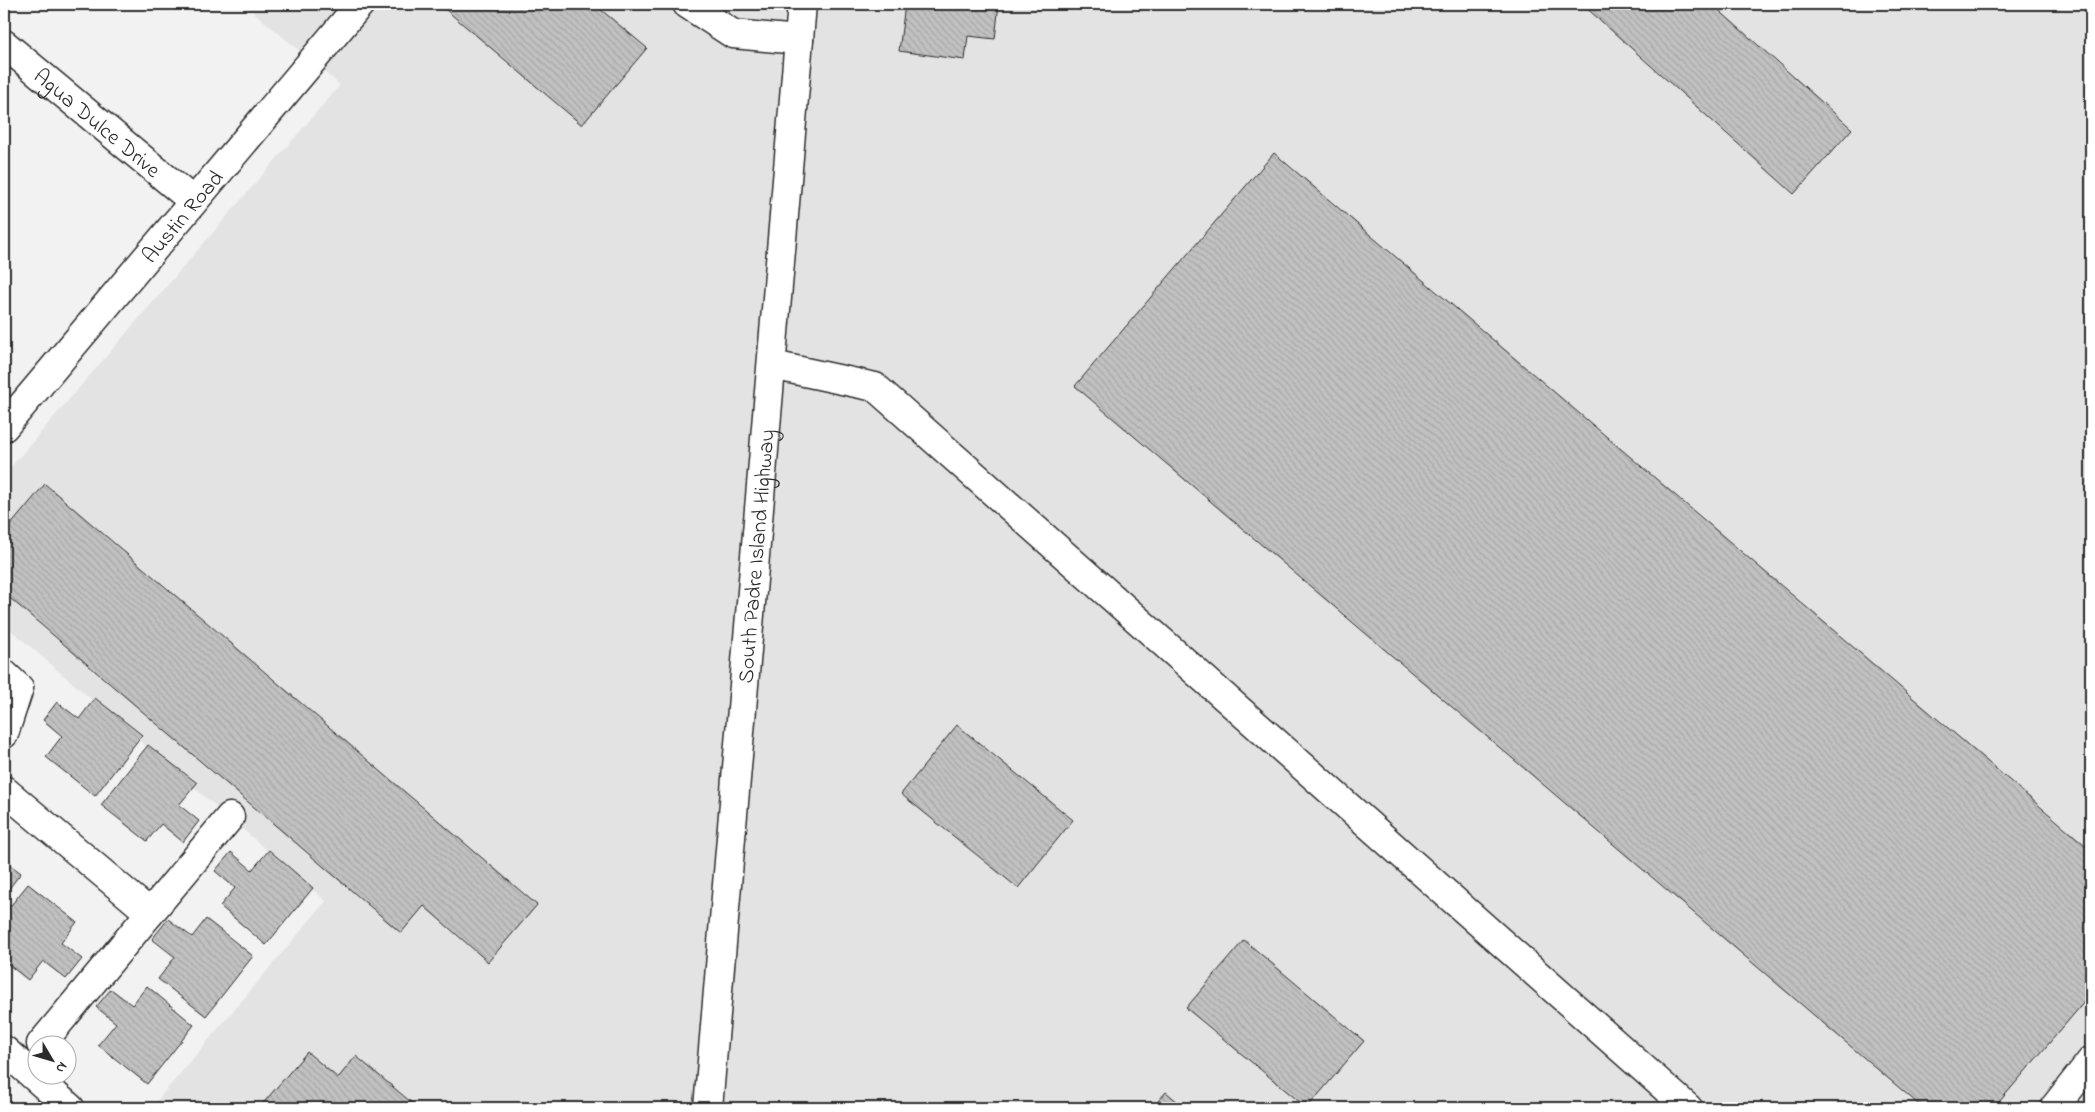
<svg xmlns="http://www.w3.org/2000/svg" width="2095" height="1112" font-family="'Indie Flower',sans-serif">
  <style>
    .built { fill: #e3e3e3 }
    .building { fill: url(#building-back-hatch); stroke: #2b2b2b }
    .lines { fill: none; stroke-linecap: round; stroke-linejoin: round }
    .minor-casing { stroke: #2b2b2b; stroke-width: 31 }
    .major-casing { stroke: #2b2b2b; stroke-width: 31 }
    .minor { stroke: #fff; stroke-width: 28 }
    .major { stroke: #fff; stroke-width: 28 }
    .labels { text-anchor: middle; stroke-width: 4.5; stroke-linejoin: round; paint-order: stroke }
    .street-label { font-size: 22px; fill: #2b2b2b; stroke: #fff }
  </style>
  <defs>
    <pattern id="building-back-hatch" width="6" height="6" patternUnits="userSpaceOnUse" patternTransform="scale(1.25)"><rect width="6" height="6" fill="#c1c1c1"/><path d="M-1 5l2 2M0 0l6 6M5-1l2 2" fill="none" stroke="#a6a6a6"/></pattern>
  </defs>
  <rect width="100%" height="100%" fill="#f2f2f2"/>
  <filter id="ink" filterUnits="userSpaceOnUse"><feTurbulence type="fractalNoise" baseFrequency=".02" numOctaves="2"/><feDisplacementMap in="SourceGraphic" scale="10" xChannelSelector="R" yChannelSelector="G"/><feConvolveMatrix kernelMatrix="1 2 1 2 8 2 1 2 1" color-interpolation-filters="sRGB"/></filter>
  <g filter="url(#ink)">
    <polygon class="built" points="244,4 2091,4 2091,1108 151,1108 326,901 4,624 4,475 340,85"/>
    <g class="building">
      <polygon points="439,4 594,4 647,48 582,125"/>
      <polygon points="905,4 999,4 995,39 968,36 965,60 899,51"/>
      <polygon points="1582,4 1712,4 1852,129 1794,194"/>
      <polygon points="1274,153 2091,850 2091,994 1994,1108 1923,1108 1075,386"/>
      <polygon points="45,484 537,905 488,962 424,906 401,933 4,593 4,533"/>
      <polygon points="95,698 142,735 95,796 46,757 62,736 43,720 57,702 79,719"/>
      <polygon points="957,725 1073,820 1018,888 901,794"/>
      <polygon points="148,745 197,783 179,805 199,821 183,842 161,824 147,841 101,805"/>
      <polygon points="269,850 313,888 266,945 220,906 235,888 215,871 231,852 252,870"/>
      <polygon points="4,860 21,873 4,895"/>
      <polygon points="28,884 77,922 61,943 82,959 66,979 43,961 28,980 4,961 4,914"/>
      <polygon points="168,919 192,937 206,919 253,956 206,1016 158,979 175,957 152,939"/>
      <polygon points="1244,940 1364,1041 1307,1108 1186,1008"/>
      <polygon points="147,986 194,1025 147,1084 98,1045 116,1023 96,1007 111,989 132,1005"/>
      <polygon points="307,1052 338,1078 356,1056 418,1108 259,1108"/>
      <polygon points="1166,1092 1185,1108 1152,1108"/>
    </g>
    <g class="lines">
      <g class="minor-casing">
        <g id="minor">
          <polyline points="687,4 733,34 799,40"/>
          <path id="s1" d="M4,44L193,201"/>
          <polyline points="772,365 875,387 1688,1108"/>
          <path id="s2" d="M4,427L360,4"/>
          <polyline points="4,674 19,688 4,734"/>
          <polyline points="4,790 150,913 41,1044"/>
          <polyline points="150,913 230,817"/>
          <polyline points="4,1050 70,1108"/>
          <polyline points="2054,1108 2091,1061"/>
        </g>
      </g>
      <g class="major-casing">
        <g id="major">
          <path id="s3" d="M708,1108L802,4"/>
        </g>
      </g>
      <use href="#minor" class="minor"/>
      <use href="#major" class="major"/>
    </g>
  </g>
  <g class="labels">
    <g class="street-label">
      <text dy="8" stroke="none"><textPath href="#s1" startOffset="122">Agua Dulce Drive</textPath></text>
      <text dy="8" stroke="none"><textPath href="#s2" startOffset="276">Austin Road</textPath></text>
      <text dy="8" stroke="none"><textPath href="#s3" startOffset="554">South Padre Island Highway</textPath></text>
    </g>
  </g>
  <rect width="2095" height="1112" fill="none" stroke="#fff" stroke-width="20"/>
  <rect x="10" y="10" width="2075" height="1092" fill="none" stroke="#2b2b2b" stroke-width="2" filter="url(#ink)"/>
  <g transform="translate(52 1060) rotate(128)"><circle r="24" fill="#ffffff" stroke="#aaaaaa"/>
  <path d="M0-4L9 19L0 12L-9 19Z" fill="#2b2b2b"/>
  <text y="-8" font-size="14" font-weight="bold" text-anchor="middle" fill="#2b2b2b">N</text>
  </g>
</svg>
